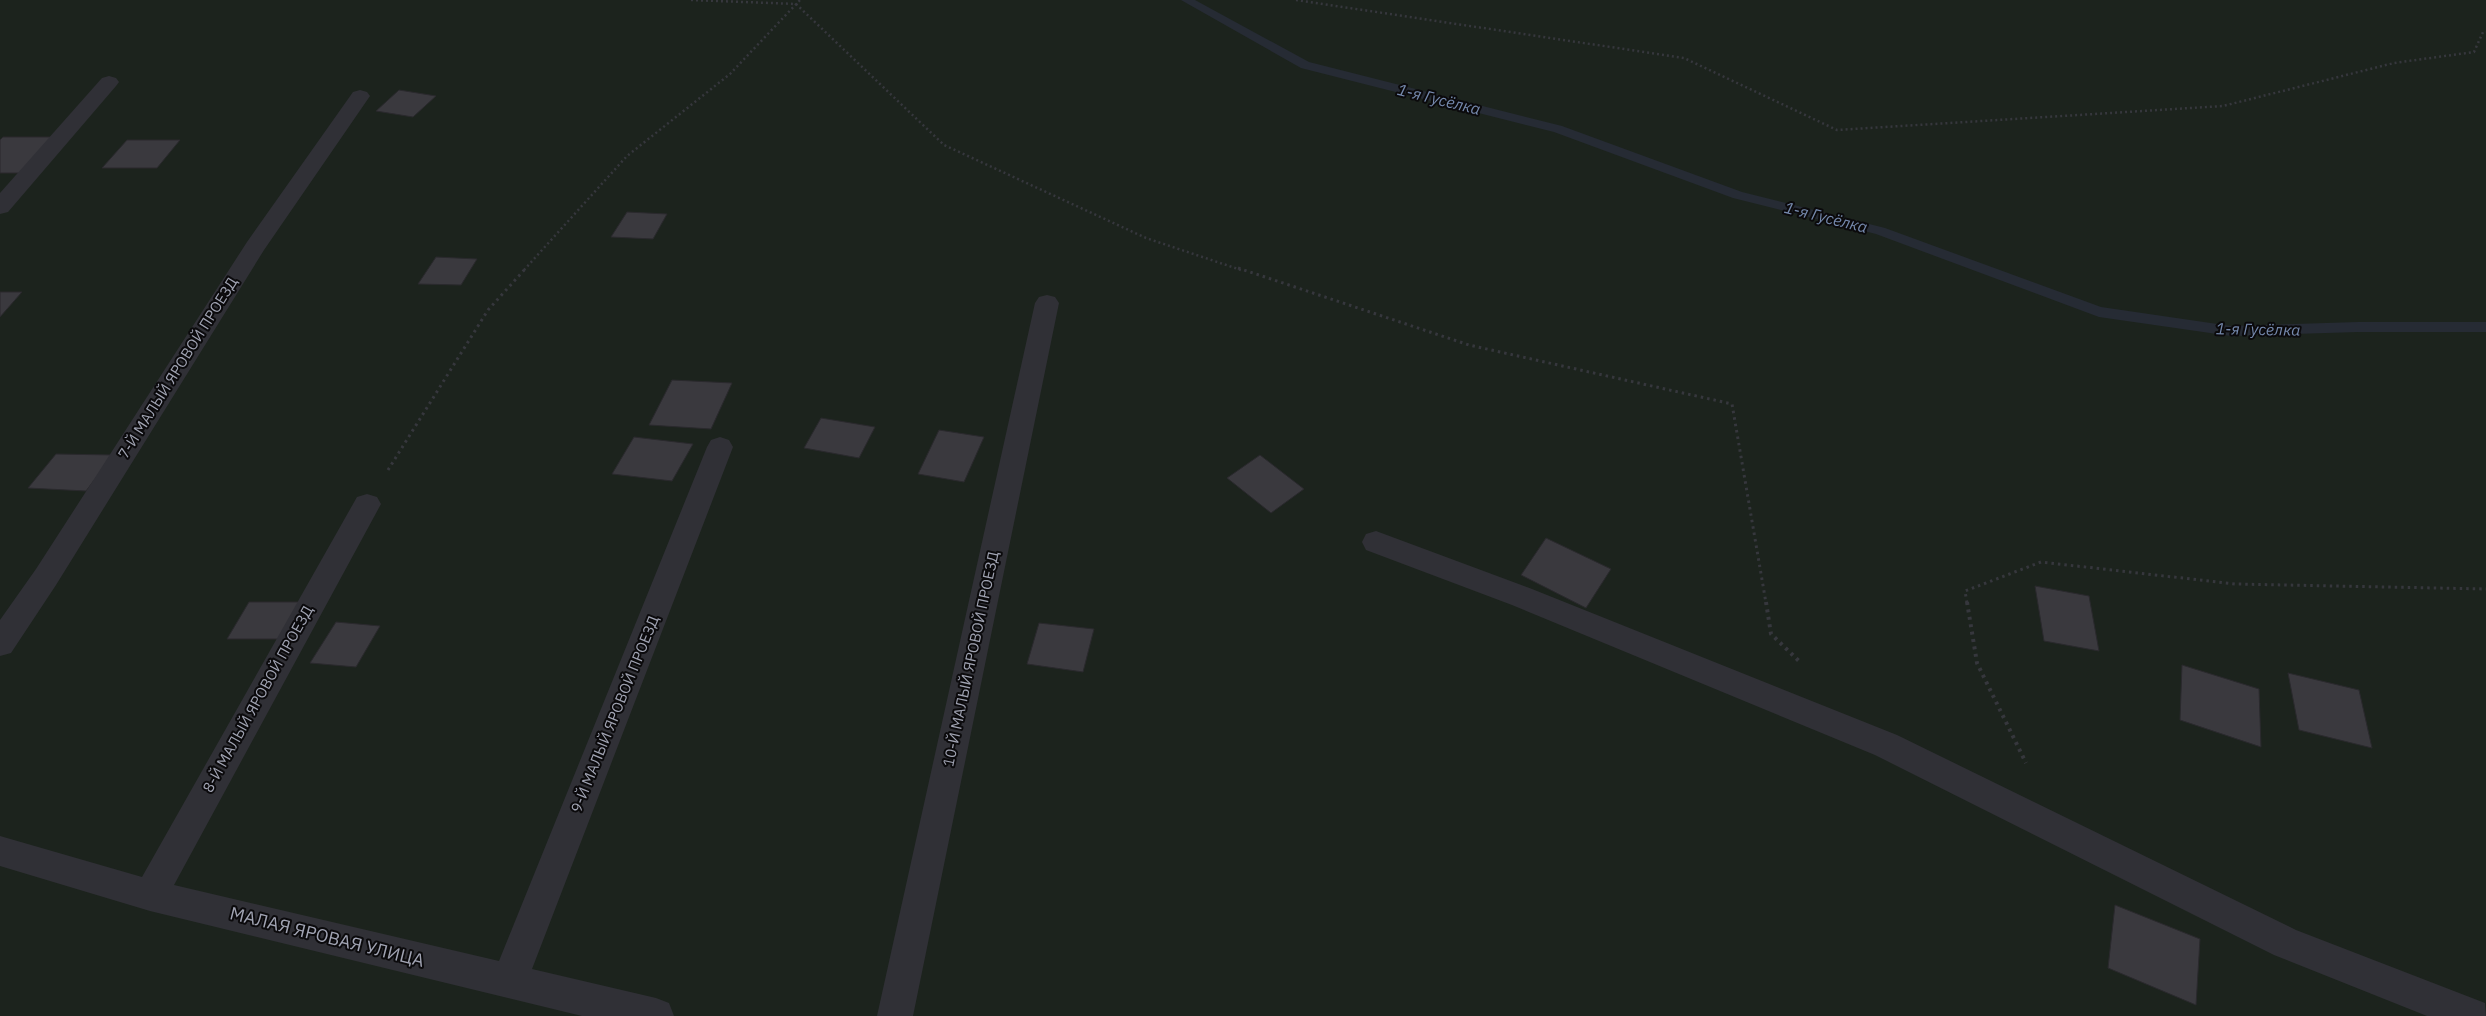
<svg xmlns="http://www.w3.org/2000/svg" width="2486" height="1016" font-family="'IBM Plex Sans',sans-serif">
  <style>
    .green { fill: #1c231d }
    .lines { fill: none; stroke-linecap: round; stroke-linejoin: round }
    .stream { fill: #262b34; fill-rule: evenodd }
    .building { fill: #3a393e; stroke: #2a292d }
    .path-far2 { stroke: #36373d; stroke-width: 2.5; stroke-dasharray: 2 3; stroke-linecap: butt }
    .path-far1 { stroke: #36373d; stroke-width: 3; stroke-dasharray: 2.5 4; stroke-linecap: butt }
    .path { stroke: #36373d; stroke-width: 4; stroke-dasharray: 3 4.5; stroke-linecap: butt }
    .minor { fill: #303036; fill-rule: evenodd }
    .labels { text-anchor: middle; stroke-width: 4; stroke-linejoin: round; paint-order: stroke }
    .street-label { font-size: 15px; fill: #a0a3b2; stroke: #0b0a0c }
    .water-label { font-size: 16px; font-style: italic; fill: #768aae; stroke: #0b0a0c }
    .near-street-label { font-size: 18px; fill: #a0a3b2; stroke: #0b0a0c }
  </style>
  <rect width="100%" height="100%" fill="#100f11"/>
  <rect class="green" x="0" y="0" width="2486" height="1016"/>
  <g class="lines">
    <polygon class="stream" points="1181,0 1195,0 1309,62 1562,126 1742,192 1885,228 2101,307 2231,326 2358,322 2486,322 2486,332 2358,332 2231,336 2099,317 1876,234 1733,198 1554,132 1301,68"/>
  </g>
  <g class="building">
    <polygon points="399,90 436,96 413,117 376,111"/>
    <polygon points="3,137 54,137 20,173 0,173 0,140"/>
    <polygon points="127,140 180,140 157,168 102,168"/>
    <polygon points="627,212 667,214 653,239 611,237"/>
    <polygon points="436,257 477,259 461,285 418,284"/>
    <polygon points="0,292 22,292 0,317"/>
    <polygon points="672,380 732,383 711,429 649,425"/>
    <polygon points="821,418 875,427 859,458 804,448"/>
    <polygon points="939,430 984,437 964,482 918,474"/>
    <polygon points="634,437 693,444 672,481 612,474"/>
    <polygon points="56,454 113,455 86,491 28,488"/>
    <polygon points="1260,455 1304,489 1271,513 1227,478"/>
    <polygon points="1546,538 1611,569 1586,608 1521,575"/>
    <polygon points="2035,586 2089,596 2099,651 2044,641"/>
    <polygon points="249,602 301,602 280,639 227,639"/>
    <polygon points="336,622 380,626 356,667 310,663"/>
    <polygon points="1039,623 1094,629 1083,672 1027,664"/>
    <polygon points="2182,665 2259,689 2261,747 2180,720"/>
    <polygon points="2288,673 2359,690 2372,748 2299,730"/>
    <polygon points="2115,905 2200,939 2196,1005 2108,968"/>
  </g>
  <g class="lines">
    <g class="path-far2">
      <polyline points="691,0 796,4 944,145 1146,238 1241,270"/>
      <polyline points="1296,0 1684,58 1837,130 2223,106 2394,63 2474,52 2483,32 2486,32"/>
      <polyline points="524,270 627,156 730,74 800,0"/>
    </g>
    <g class="path-far1">
      <polyline points="1238,268 1469,345 1732,404 1766,603"/>
      <polyline points="388,470 488,310 526,268"/>
      <polyline points="1967,603 1965,591 2041,562 2235,584 2486,589"/>
    </g>
    <g class="path">
      <polyline points="1766,602 1771,634 1801,663"/>
      <polyline points="1967,602 1977,663 2026,763"/>
    </g>
    <g class="minor">
      <polygon points="109,76 116,78 119,82 116,86 8,212 0,214 0,193 102,78"/>
      <polygon points="360,90 367,92 370,96 264,250 56,585 11,653 0,656 0,620 36,569 247,242 353,92"/>
      <polygon points="1047,295 1055,297 1059,303 913,1016 877,1016 1035,303 1039,297"/>
      <polygon points="720,437 729,440 733,447 532,969 656,998 669,1003 674,1016 582,1016 150,911 0,866 0,836 142,877 357,497 367,494 377,497 381,504 174,885 499,961 707,447 711,440"/>
      <polygon points="1376,531 1532,589 1897,735 2296,930 2485,1003 2486,1016 2427,1016 2274,955 1875,755 1512,605 1366,550 1362,542 1366,534"/>
    </g>
  </g>
  <g class="labels">
    <g class="street-label">
      <text transform="translate(178 368) rotate(-58)" y="5">7-Й МАЛЫЙ ЯРОВОЙ ПРОЕЗД</text>
      <text transform="translate(971 659) rotate(-78)" y="5">10-Й МАЛЫЙ ЯРОВОЙ ПРОЕЗД</text>
      <text transform="translate(258 699) rotate(-61)" y="5">8-Й МАЛЫЙ ЯРОВОЙ ПРОЕЗД</text>
      <text transform="translate(615 714) rotate(-68)" y="5">9-Й МАЛЫЙ ЯРОВОЙ ПРОЕЗД</text>
    </g>
    <g class="water-label">
      <text transform="translate(1439 99) rotate(14)" y="6">1-я Гусёлка</text>
      <text transform="translate(1826 217) rotate(14)" y="6">1-я Гусёлка</text>
      <text transform="translate(2258 329) rotate(1)" y="6">1-я Гусёлка</text>
    </g>
    <g class="near-street-label">
      <text transform="translate(327 937) rotate(14)" y="6">МАЛАЯ ЯРОВАЯ УЛИЦА</text>
    </g>
  </g>
</svg>
